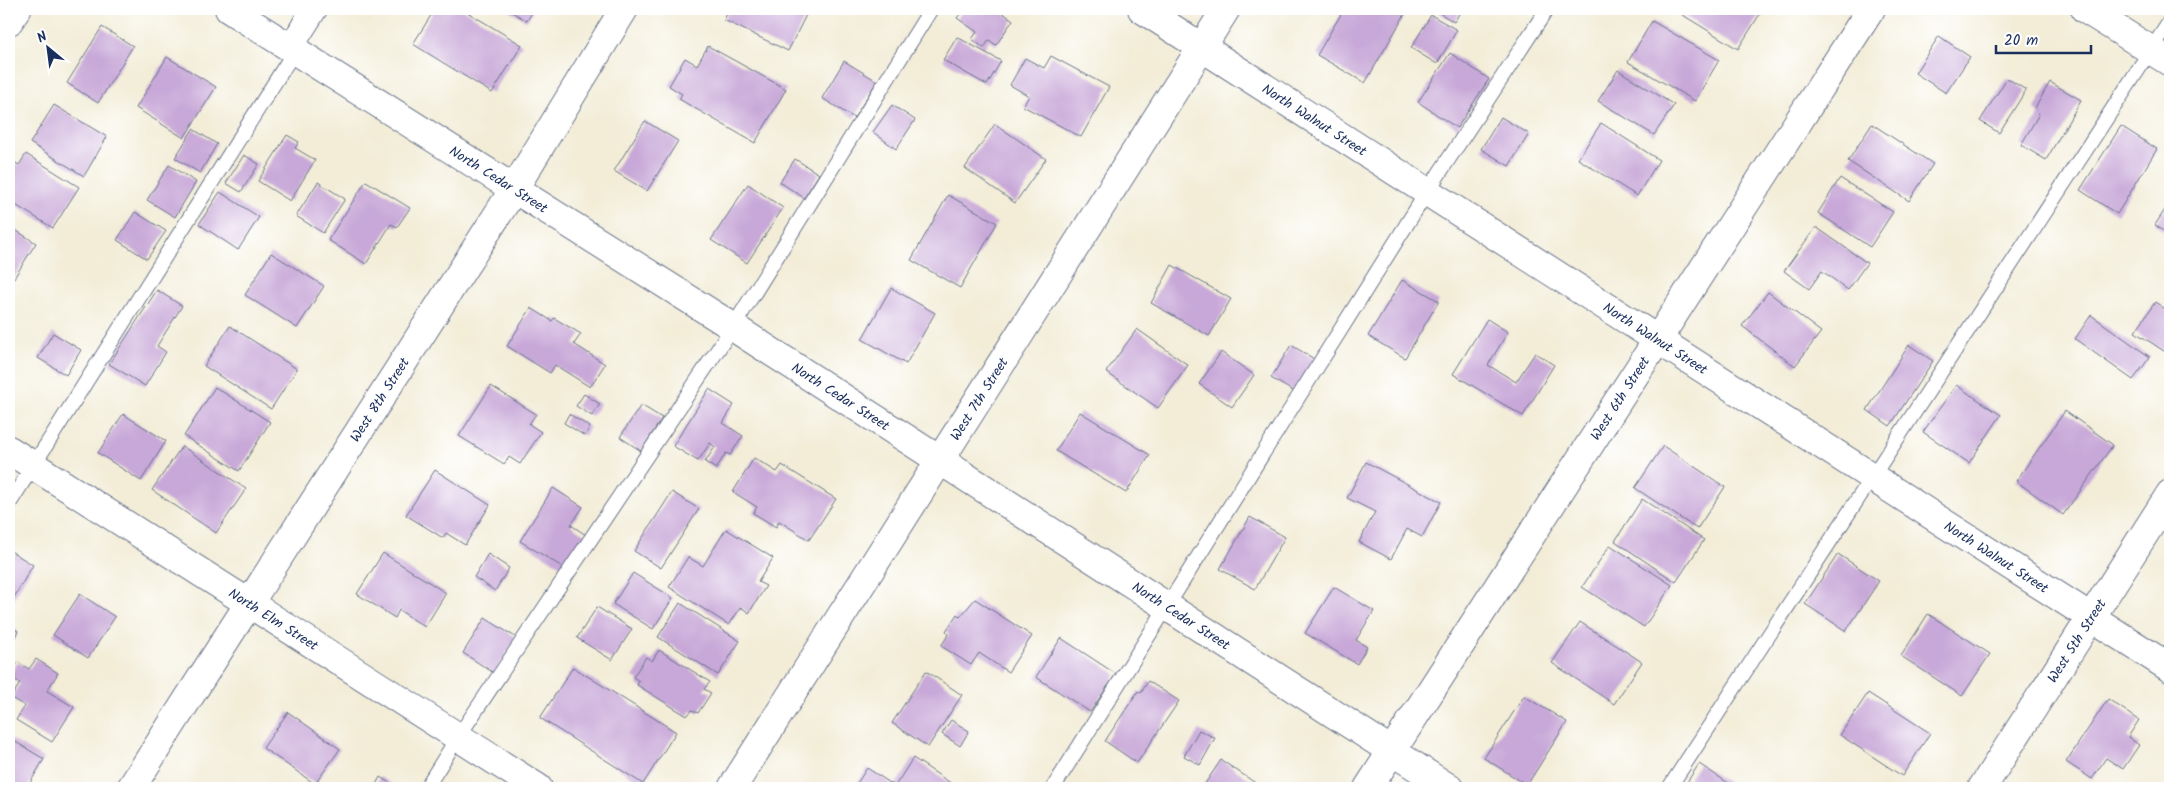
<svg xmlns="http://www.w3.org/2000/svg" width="2179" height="797" font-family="Kalam,sans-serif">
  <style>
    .building { fill: #c8a8d8 }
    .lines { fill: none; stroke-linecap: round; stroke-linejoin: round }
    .service-casing { stroke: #677289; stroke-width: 16 }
    .minor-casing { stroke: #677289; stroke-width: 30 }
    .tertiary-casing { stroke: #677289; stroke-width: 30 }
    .service { stroke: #fff; stroke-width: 14 }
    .minor { stroke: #fff; stroke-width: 28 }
    .tertiary { stroke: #fff; stroke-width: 28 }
    .labels { text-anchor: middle; stroke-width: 4.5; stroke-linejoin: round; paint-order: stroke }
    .street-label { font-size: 14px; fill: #1b2f5e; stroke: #fff }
  </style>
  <rect width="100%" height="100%" fill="#fff"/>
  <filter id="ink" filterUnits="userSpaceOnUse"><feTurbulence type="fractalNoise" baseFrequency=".02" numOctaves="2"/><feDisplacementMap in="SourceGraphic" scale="10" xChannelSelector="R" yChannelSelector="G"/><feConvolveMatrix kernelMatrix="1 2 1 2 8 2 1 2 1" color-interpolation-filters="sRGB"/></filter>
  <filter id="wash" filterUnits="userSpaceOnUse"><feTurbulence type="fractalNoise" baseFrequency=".0096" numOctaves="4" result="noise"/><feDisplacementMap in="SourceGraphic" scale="20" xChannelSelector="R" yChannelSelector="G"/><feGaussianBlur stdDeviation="1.12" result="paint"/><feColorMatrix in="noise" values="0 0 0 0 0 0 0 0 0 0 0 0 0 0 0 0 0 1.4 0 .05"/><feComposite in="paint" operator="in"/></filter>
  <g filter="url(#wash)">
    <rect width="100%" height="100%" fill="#f3edd8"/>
    <g id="blocks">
      <g class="building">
        <polygon points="435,9 462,9 522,45 492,93 413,44"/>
        <polygon points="507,9 534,9 527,21"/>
        <polygon points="729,9 803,9 808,11 788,51 724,20"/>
        <polygon points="964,9 997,9 1013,20 996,45 989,40 984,48 972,39 977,32 957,18"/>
        <polygon points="1344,9 1408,9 1365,83 1317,55"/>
        <polygon points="1433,9 1462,9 1454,22"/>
        <polygon points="1673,9 1763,9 1738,49"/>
        <polygon points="1431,15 1457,30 1437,64 1411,48"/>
        <polygon points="1652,21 1719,60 1695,101 1628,62"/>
        <polygon points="102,27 133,46 98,103 67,83"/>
        <polygon points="1939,36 1970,57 1946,93 1915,73"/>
        <polygon points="957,37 1001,61 987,85 943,60"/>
        <polygon points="708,46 786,89 755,143 679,99 682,94 669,86 685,58 697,65"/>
        <polygon points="1450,53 1489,79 1457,128 1418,102"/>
        <polygon points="1051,56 1109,87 1081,137 1023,106 1029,96 1010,85 1025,58 1044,68"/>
        <polygon points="167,57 216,87 184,138 136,108"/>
        <polygon points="844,61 877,81 854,118 822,98"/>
        <polygon points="1618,70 1674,105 1654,135 1598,101"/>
        <polygon points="2007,78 2026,90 1999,133 1980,121"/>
        <polygon points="2050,82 2081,100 2046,160 2021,145 2039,114 2035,108"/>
        <polygon points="54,105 107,137 84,176 30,143"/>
        <polygon points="892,105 915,120 896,149 873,132"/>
        <polygon points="1501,117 1529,134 1509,166 1481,149"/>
        <polygon points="645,121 678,141 647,191 614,171"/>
        <polygon points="1601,123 1659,160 1637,196 1578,159"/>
        <polygon points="995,124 1046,159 1015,203 965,168"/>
        <polygon points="1872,124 1933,164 1909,201 1848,161"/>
        <polygon points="2121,126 2157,149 2117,214 2080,190"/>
        <polygon points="193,129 217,144 200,173 175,158"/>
        <polygon points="287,135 299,142 295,148 315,160 290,201 258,181"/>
        <polygon points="26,154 79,187 53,228 9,201 9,159 19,165"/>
        <polygon points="244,155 259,164 241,192 226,183"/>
        <polygon points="795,159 819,174 804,198 780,182"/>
        <polygon points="169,165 196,182 175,217 147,200"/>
        <polygon points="1840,178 1893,212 1870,247 1818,213"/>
        <polygon points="366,181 410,208 397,227 391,224 366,264 328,240"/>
        <polygon points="318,182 345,199 323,233 296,216"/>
        <polygon points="748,184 783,208 747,263 711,240"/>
        <polygon points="220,192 259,217 238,250 199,224"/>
        <polygon points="948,195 997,223 960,288 911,260"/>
        <polygon points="2170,202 2170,236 2155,225"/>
        <polygon points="135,212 166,231 147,259 117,240"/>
        <polygon points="9,226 36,243 14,278 9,275"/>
        <polygon points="1816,227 1867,263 1848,290 1822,271 1809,289 1784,271"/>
        <polygon points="271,253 324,286 297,328 245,295"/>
        <polygon points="1172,265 1231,299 1209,336 1151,303"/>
        <polygon points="1402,280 1439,301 1405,358 1368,336"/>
        <polygon points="891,288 935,313 906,364 862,339"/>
        <polygon points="157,290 182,306 157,346 166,352 145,386 109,364"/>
        <polygon points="1768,292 1821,332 1795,366 1742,326"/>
        <polygon points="2155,302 2170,312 2170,355 2135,332"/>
        <polygon points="531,308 552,321 554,318 581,334 574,344 605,364 590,387 555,365 550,373 507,346"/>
        <polygon points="2091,315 2150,357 2133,380 2075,339"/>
        <polygon points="1487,319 1508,332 1488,365 1516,382 1535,353 1554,365 1523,416 1453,374"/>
        <polygon points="230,326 297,369 271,409 204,366"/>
        <polygon points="1137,329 1188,365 1158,408 1106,372"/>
        <polygon points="53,333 81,350 66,375 38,358"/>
        <polygon points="1291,345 1316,360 1296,393 1271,378"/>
        <polygon points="1909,345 1933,361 1890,426 1867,410"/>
        <polygon points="1221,352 1254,375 1232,407 1199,384"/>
        <polygon points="1956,385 2001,415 1969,463 1923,432"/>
        <polygon points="491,386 536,414 529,424 541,432 520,464 509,457 504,464 459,436"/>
        <polygon points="215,387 270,422 239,471 184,436"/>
        <polygon points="709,389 734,405 723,423 743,436 730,455 726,453 716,469 705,462 715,447 710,443 698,461 673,446"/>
        <polygon points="584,394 600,404 592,416 576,406"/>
        <polygon points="641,405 662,418 641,451 620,437"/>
        <polygon points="2065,411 2113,445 2063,515 2016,481"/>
        <polygon points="1080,412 1150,455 1126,493 1056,451"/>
        <polygon points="123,414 166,441 141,481 98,453"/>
        <polygon points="569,414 590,427 585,436 564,423"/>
        <polygon points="182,446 246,489 216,533 152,490"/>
        <polygon points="1663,446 1725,487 1697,529 1635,488"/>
        <polygon points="754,458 777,472 782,465 836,499 809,540 779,521 776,527 753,513 757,507 733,492"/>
        <polygon points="1366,462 1441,502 1422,537 1407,529 1391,559 1359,542 1375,512 1347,498"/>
        <polygon points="435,470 490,505 465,545 446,533 443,538 406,515"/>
        <polygon points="553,488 583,507 571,525 586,535 564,568 520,541"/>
        <polygon points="672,492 699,509 661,568 634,551"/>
        <polygon points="1642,499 1704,540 1676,582 1615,541"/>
        <polygon points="1250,517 1285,537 1255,589 1220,569"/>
        <polygon points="726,529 773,558 758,582 766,586 749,613 741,607 729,625 669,587 688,557 703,566"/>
        <polygon points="1610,545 1672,585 1644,627 1582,587"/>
        <polygon points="9,550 33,565 9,606"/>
        <polygon points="383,553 446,593 425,627 399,610 395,618 357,594"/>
        <polygon points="488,554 509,568 495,591 474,577"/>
        <polygon points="1838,554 1879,581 1846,631 1805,604"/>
        <polygon points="633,573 673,598 653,629 613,604"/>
        <polygon points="1334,587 1374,611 1356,640 1367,647 1357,664 1305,633"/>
        <polygon points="80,594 115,617 88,658 53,635"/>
        <polygon points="975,599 1032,636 1008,672 979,653 971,665 941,646 949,634 946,631 957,614 960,617"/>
        <polygon points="680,603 740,641 718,675 658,637"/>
        <polygon points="597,607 632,629 612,660 577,638"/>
        <polygon points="1928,614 1990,654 1962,696 1901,656"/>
        <polygon points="485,618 517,638 494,673 463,653"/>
        <polygon points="1580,622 1642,662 1614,704 1552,663"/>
        <polygon points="9,626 18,631 9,649"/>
        <polygon points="1061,638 1116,674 1090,712 1036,677"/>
        <polygon points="659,650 710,682 704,689 711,693 698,713 692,710 687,716 637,685 639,681 633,677 646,657 652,661"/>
        <polygon points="36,659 58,673 47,691 74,707 52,742 16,720 25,706 11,698 20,683 9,676 18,662 29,669"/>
        <polygon points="573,667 676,732 643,784 540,718"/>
        <polygon points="926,671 962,695 928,747 892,723"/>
        <polygon points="1148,681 1179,701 1137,763 1105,741 1138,691 1141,693"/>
        <polygon points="1868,693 1930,733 1902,776 1840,735"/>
        <polygon points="1524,696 1567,722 1527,785 1484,758"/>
        <polygon points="2108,699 2139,720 2128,737 2139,745 2123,769 2106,758 2092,779 2066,762"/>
        <polygon points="288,712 340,749 315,784 263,748"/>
        <polygon points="951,720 969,731 960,746 942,734"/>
        <polygon points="1199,730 1215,738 1200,765 1184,756"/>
        <polygon points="9,738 44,759 27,788 9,788"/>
        <polygon points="913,758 958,788 854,788 867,768 895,786"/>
        <polygon points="1221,760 1260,786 1259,788 1202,788"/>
        <polygon points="1699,764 1736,788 1683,788"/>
        <polygon points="380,777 399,788 374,788"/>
      </g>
    </g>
  </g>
  <g filter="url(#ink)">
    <use href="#blocks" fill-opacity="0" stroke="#677289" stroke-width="1"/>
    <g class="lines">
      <g class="service-casing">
        <g id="service">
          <polyline points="287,45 307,9"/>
          <polyline points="9,504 321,9"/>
          <polyline points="426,788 458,737 733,327 931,9"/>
          <polyline points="1053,788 1427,192 1547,9"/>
          <polyline points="1669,788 2170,21"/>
        </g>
      </g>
      <g class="minor-casing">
        <g id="minor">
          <path id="s1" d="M229,9L733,327L1449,788"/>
          <path id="s2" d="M1142,9L2170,668"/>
          <polyline points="9,21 17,9"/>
          <path id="s3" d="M9,450L538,788"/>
          <path id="s4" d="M131,788L514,189L624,9"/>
          <path id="s5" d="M732,788L1226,9"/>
          <path id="s6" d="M1368,788L1871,9"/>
          <path id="s7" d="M1982,788L2170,494"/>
        </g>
      </g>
      <g class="tertiary-casing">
        <polyline id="tertiary" points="2085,9 2170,62"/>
      </g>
      <use href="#service" class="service"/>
      <use href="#minor" class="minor"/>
      <use href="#tertiary" class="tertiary"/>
    </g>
  </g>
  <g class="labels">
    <g class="street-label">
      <text dy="5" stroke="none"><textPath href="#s2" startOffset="205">North Walnut Street</textPath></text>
      <text dy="5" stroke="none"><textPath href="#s1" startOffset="319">North Cedar Street</textPath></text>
      <text dy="5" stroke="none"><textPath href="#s2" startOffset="610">North Walnut Street</textPath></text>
      <text dy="5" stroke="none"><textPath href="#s1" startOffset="724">North Cedar Street</textPath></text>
      <text dy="5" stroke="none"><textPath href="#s5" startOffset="461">West 7th Street</textPath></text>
      <text dy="5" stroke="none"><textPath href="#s6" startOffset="464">West 6th Street</textPath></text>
      <text dy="5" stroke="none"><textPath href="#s4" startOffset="461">West 8th Street</textPath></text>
      <text dy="5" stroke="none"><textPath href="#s2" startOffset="1015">North Walnut Street</textPath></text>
      <text dy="5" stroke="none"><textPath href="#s1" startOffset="1129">North Cedar Street</textPath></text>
      <text dy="5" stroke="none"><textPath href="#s3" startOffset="314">North Elm Street</textPath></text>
      <text dy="5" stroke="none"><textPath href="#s7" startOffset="175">West 5th Street</textPath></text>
    </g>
  </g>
  <rect width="2179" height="797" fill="none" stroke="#fff" stroke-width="30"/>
  <g transform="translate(48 48) rotate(331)" stroke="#ffffff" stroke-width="4" paint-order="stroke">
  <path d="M0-4L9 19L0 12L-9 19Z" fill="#1b2f5e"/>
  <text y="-8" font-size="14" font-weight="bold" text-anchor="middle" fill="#1b2f5e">N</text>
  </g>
  <path d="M1996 45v8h95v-8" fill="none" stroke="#1b2f5e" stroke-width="2.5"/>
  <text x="2004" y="45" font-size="15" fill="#1b2f5e" stroke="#ffffff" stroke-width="4" paint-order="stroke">20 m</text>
</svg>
